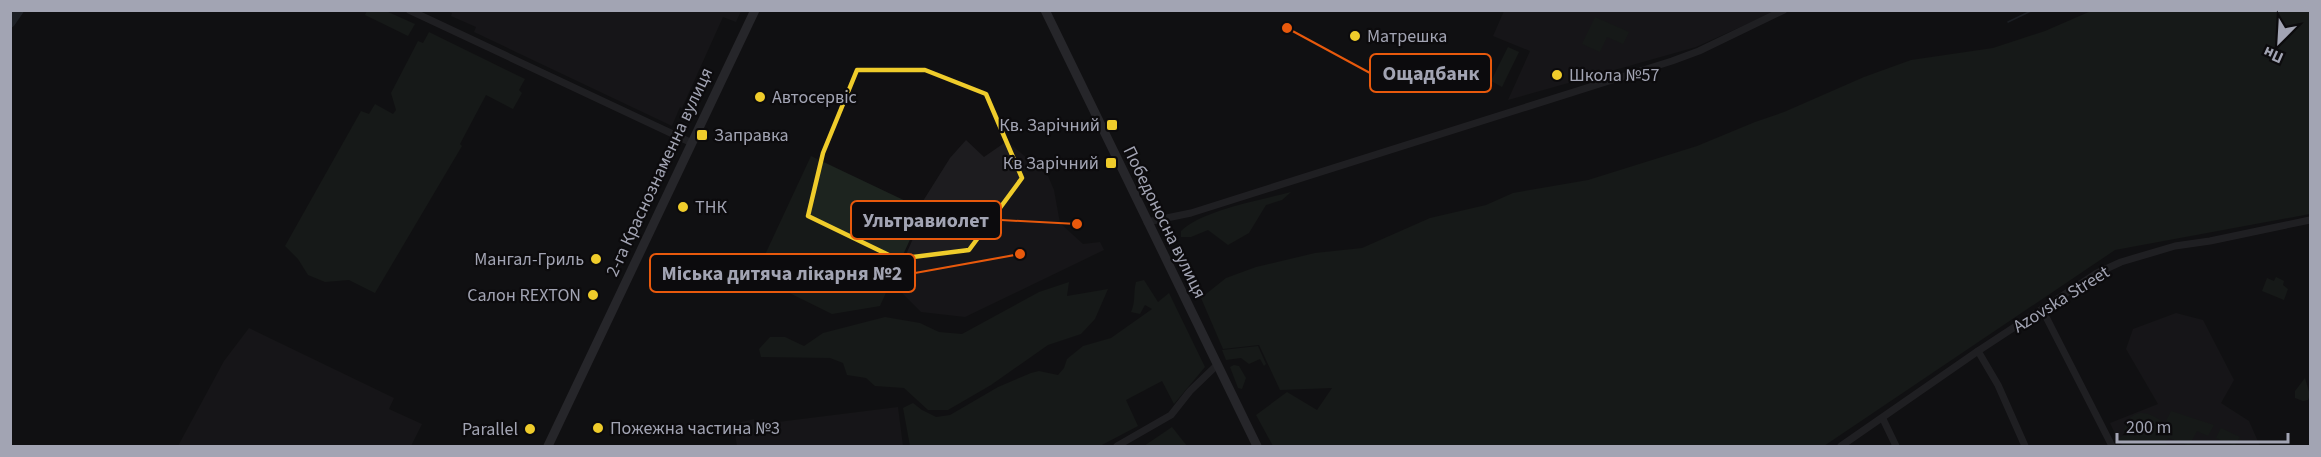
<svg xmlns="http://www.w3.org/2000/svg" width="2321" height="457" font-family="'Source Sans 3',sans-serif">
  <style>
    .built { fill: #1d1c1f }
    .green { fill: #1d241f }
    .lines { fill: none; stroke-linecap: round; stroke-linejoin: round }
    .stream { stroke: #2a313a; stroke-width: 1.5 }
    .river { stroke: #2a313a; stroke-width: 10 }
    .street { stroke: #323237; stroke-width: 7 }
    .secondary { stroke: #404047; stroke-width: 9 }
    .marked { fill: none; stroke: #efcc2b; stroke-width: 4.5; stroke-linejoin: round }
    .poi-dot { fill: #efcc2b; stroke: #0c0b0d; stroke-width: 2 }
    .labels { text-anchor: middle; stroke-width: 4.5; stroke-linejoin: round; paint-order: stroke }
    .poi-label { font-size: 18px; fill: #a2a4b3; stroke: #0c0b0d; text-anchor: start }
    .street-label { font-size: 18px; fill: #a2a4b3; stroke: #0c0b0d }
    .leader { fill: none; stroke: #e8590c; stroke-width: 2 }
    .callout-dot { fill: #e8590c; stroke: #0c0b0d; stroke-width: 2 }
    .callout { fill: #0c0b0d; stroke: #e8590c; stroke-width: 2 }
    .callout-label { font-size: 20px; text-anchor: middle; font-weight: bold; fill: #a2a4b3 }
  </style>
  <rect width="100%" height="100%" fill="#111012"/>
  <g class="built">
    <polygon points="446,11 741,11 736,22 723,17 682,108 680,107 672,126 474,32 476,27 451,16 452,13"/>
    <polygon points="1504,11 1776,11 1696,47 1508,100 1530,51 1493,36"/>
    <polygon points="966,140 984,157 1007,141 1048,176 1054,190 1060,223 1083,244 1100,242 1104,250 965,317 921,312 893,284 919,225 918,209 950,158"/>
    <polygon points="2176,313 2203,320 2234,380 2221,403 2249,421 2260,446 2121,446 2110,423 2158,404 2126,349 2133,329"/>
    <polygon points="249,328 394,398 389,409 422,424 411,446 178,446 224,361"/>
    <polygon points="898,407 903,446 737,446 733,424 754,419 755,425"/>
  </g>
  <g class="green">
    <polygon points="367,11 386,11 415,24 408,36 365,15"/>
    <polygon points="2091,11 2310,11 2310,214 2115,250 1824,446 1273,446 1256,415 1287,392 1317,410 1332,388 1280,390 1259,345 1223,349 1201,298 1226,278 1256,267 1315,253 1362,248 1430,218 1486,205 1513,193 1588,180 1697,146 1755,122 1784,112 1864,77 1911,60 1993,48 2045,31"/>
    <polygon points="1595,17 1629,32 1623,44 1607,37 1600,52 1582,44"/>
    <polygon points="429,32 525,79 519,90 522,93 513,109 486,95 460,144 462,146 375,293 349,280 325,282 308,275 298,259 285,246 361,111 369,114 375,104 393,114 396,110 391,93 418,41 423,43"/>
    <polygon points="1508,47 1519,52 1502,87 1491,81"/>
    <polygon points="811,156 914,205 917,224 880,306 832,314 747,272 755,257 763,259"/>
    <path d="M1291,192L1282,200L1266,205L1249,233L1228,245L1208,230L1191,237H1181V231C1202,210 1261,200 1291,192Z"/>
    <polygon points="2276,277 2284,281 2283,285 2288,289 2284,300 2262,291 2267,278 2274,281"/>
    <path d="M1144,280L1158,302L1169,293L1205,367L1174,404L1162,381L1126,400L1138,426L1100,446H910L903,408L913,403L922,410L936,417L950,415L998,387L1031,373L1039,371L1058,375L1064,368L1067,359L1083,346L1111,338L1152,309L1145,305L1140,314L1131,312C1136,301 1133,293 1136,282Z"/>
    <polygon points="1069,282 1067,296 1108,289 1095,319 1081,334 1048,345 991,385 948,410 928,410 904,388 875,386 866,378 847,375 843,363 830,358 761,357 759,349 770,337 785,337 804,346 823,333 885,317 920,323 939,332 962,334 1039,292"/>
    <polygon points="1258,346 1266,364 1264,366 1260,359 1249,364 1241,358 1226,360 1222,350"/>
    <polygon points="1234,365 1239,366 1246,378 1242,389 1238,388 1230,367"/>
    <polygon points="2305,378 2310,395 2308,400 2303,401 2295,398 2295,391"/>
    <path d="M2171,411L2214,425L2208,436L2197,431L2189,446L2169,438L2165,441L2168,446H2123L2119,438L2124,435C2123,419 2137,407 2153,416C2157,418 2161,421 2165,423Z"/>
    <polygon points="1172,427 1187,446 1144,446"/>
    <polygon points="2221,428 2240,437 2235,446 2216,438"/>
  </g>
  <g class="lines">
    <polyline class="stream" points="2008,22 2033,10"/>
    <polyline class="river" points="10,23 19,10"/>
    <g class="street">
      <polyline points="409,10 692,143"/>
      <polyline points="1147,222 1191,213 1672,61 1699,51 1784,10"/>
      <polyline points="2042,309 2112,446"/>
      <polyline points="1978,351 1998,385 2025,446"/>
      <polyline points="1883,419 1896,446"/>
      <polyline points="1117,446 1171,415 1190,391 1217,365"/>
      <polyline points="1841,446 1978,351 2097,273 2121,262 2175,246 2210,241 2310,220"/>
    </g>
    <g class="secondary">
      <polyline points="1045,10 1257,446"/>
      <polyline points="548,446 755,10"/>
    </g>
  </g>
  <path d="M0 0H2321V457H0ZM857,70H925L986,94L1022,178L969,250L897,259L808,216L823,153Z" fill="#111012" fill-opacity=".55" fill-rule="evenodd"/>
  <path class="marked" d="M857,70H925L986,94L1022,178L969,250L897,259L808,216L823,153Z"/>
  <g class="poi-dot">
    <circle cx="1355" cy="36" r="6"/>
    <circle cx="1557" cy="75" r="6"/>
    <circle cx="760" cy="97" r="6"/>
    <rect x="1106" y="119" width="12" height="12" rx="3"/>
    <rect x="696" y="129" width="12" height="12" rx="3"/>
    <rect x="1105" y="157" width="12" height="12" rx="3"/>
    <circle cx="683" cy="207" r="6"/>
    <circle cx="596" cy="259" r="6"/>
    <circle cx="593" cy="295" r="6"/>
    <circle cx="598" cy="428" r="6"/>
    <circle cx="530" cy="429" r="6"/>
  </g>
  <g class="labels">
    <g class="poi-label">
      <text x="1367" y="42">Матрешка</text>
      <text x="1569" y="81">Школа №57</text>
      <text x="772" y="103">Автосервіс</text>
      <text x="1100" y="131" text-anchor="end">Кв. Зарічний</text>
      <text x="714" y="141">Заправка</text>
      <text x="1099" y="169" text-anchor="end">Кв Зарічний</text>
      <text x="695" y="213">ТНК</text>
      <text x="584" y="265" text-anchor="end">Мангал-Гриль</text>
      <text x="581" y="301" text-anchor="end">Салон REXTON</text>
      <text x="610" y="434">Пожежна частина №3</text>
      <text x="518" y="435" text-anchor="end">Parallel</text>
    </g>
    <g class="street-label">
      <text transform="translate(659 172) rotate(-65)" y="6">2-га Краснознаменна вулиця</text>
      <text transform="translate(1165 222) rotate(64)" y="6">Победоносна вулиця</text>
      <text transform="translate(2061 299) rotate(-32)" y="6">Azovska Street</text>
    </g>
  </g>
  <path class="leader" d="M1287 28L1370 73M1077 224L1001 220M1020 254L915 273"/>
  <g class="callout-dot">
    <circle cx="1287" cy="28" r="6"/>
    <circle cx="1077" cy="224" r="6"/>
    <circle cx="1020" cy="254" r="6"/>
  </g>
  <g class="callout">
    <rect x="1370" y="54" width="121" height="38" rx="6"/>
    <rect x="851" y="201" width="150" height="38" rx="6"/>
    <rect x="650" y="254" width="265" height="38" rx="6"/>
  </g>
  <g class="callout-label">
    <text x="1431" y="80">Ощадбанк</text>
    <text x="926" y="227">Ультравиолет</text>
    <text x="782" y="280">Міська дитяча лікарня №2</text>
  </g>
  <rect width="2321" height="457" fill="none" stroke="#a2a4b3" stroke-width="24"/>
  <g transform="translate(2279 42) rotate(204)" stroke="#0c0b0d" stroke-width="4.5" paint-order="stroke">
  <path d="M0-4.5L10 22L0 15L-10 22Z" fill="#a2a4b3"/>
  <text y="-9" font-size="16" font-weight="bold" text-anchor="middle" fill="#a2a4b3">Пн</text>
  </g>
  <path d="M2117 433v9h171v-9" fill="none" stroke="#a2a4b3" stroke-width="3"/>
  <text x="2126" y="433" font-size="18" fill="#a2a4b3" stroke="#0c0b0d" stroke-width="4.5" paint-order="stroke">200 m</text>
</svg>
